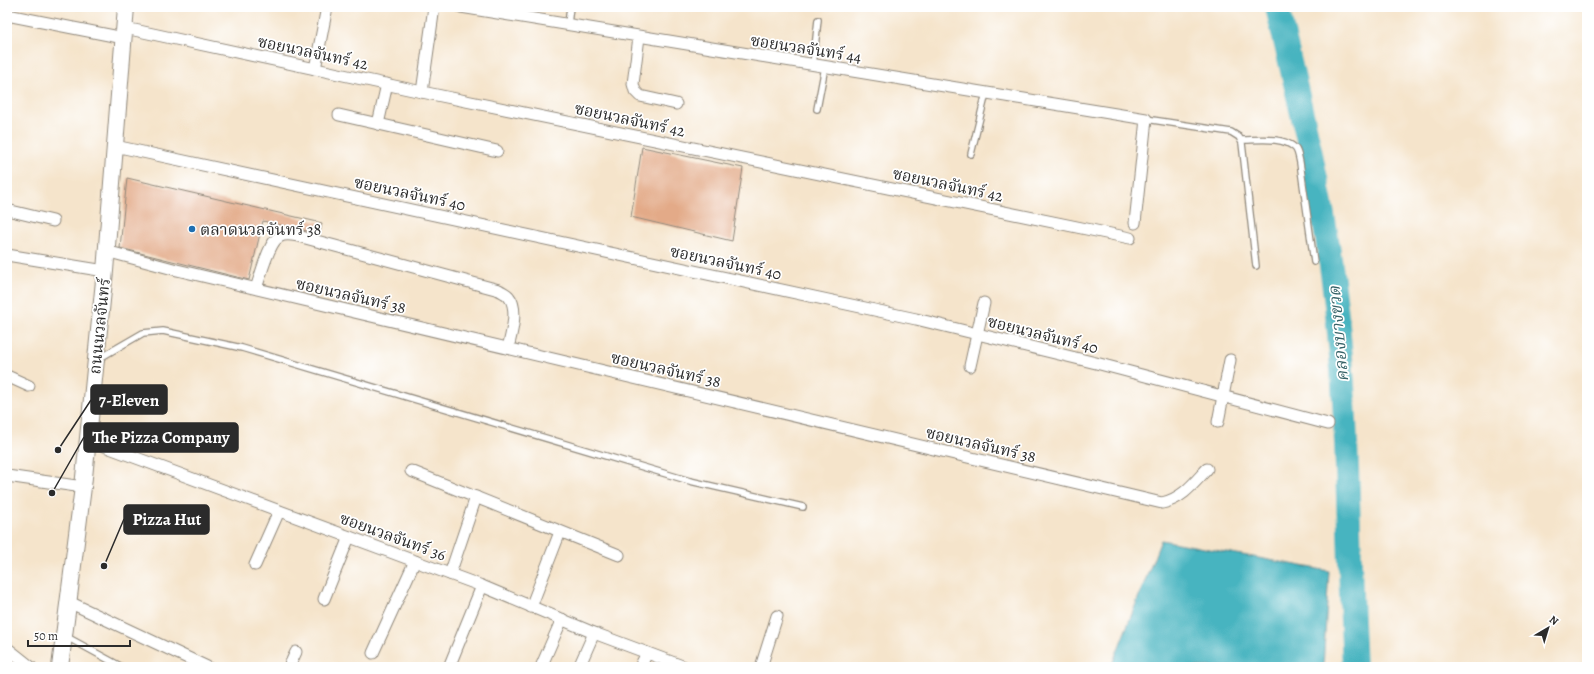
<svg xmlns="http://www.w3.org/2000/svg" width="1594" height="674" font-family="Alegreya,'Noto Serif Thai',serif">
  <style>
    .water { fill: #46b4c0; stroke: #387076 }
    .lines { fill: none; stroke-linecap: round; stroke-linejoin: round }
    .river { stroke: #46b4c0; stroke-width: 24 }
    .building { fill: #e3aa88 }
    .service-casing { stroke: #90887b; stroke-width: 8 }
    .minor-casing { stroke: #90887b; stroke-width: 13 }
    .secondary-casing { stroke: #90887b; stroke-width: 18 }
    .service { stroke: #fff; stroke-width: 5.5 }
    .minor { stroke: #fff; stroke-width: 11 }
    .secondary { stroke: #fff; stroke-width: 16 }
    .poi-dot { fill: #1f6fb2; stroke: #fff; stroke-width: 1.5 }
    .labels { text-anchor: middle; stroke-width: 3.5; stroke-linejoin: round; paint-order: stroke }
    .street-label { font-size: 16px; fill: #2b2b2b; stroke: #fff }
    .poi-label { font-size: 16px; fill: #2b2b2b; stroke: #fff; text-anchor: start }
    .water-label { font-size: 17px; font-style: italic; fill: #366267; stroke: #fff }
    .leader { fill: none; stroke: #2b2b2b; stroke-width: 1.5 }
    .callout-dot { fill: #2b2b2b; stroke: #fff; stroke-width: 1.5 }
    .callout { fill: #2b2b2b; stroke: #2b2b2b; stroke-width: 1.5 }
    .callout-label { font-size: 17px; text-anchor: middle; font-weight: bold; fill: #fff }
  </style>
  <rect width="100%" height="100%" fill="#fff"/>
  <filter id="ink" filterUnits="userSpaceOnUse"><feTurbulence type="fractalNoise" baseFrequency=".025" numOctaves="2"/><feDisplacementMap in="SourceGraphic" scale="8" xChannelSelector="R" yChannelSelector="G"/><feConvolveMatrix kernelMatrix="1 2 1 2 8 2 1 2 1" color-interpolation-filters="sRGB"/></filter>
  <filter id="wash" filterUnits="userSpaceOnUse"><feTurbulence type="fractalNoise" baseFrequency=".012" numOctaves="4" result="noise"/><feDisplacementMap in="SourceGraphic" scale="16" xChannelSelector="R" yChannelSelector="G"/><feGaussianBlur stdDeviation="0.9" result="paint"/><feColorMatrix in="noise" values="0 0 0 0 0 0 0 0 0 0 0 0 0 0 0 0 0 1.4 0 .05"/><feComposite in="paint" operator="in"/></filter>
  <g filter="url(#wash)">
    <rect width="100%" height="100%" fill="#f5e4cb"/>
    <polygon class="water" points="1161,540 1329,571 1323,667 1111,667"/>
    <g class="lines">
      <path class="river" d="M1277,7C1297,93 1319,178 1331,266C1350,398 1347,534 1354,667"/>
    </g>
    <g id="blocks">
      <g class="building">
        <polygon points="642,147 743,168 732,241 631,217"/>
        <polygon points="127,178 322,223 320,234 263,221 249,280 120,248"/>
      </g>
    </g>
  </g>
  <g filter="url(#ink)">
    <use href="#blocks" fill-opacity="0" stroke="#90887b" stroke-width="1"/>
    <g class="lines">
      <g class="service-casing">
        <g id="service">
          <polyline points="568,24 570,7"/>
          <polyline points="813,65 818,20"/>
          <polyline points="817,109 825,67"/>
          <polyline points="1146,119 1231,132 1239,137 1242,143 1256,266"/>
          <path d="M1242,140C1257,140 1283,136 1295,148C1298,151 1299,158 1300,163L1314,262"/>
          <polyline points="971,154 986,93"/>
          <polyline points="98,359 143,333 163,331 242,348 690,481 803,507"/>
          <polyline points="65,636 122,667"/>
        </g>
      </g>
      <g class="minor-casing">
        <g id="minor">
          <polyline points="461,7 1146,119 1135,223"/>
          <polyline points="7,15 124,38"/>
          <polyline points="125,28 422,92 1130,238"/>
          <polyline points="639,37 633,84 635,91 640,96 676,104"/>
          <polyline points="315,69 327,7"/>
          <polyline points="422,92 434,7"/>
          <polyline points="339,115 497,151"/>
          <polyline points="378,124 387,84"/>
          <polyline points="115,146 916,319 1096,363 1328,424"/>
          <polyline points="7,210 53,221"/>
          <path d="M106,251L177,270L1162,503C1182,499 1194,483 1207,469"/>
          <polyline points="7,255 105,271"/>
          <path d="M256,288C261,276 268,243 279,237C285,233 292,235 298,236L499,290C502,292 507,294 509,297C519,309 511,335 508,348"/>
          <polyline points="970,366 984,303"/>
          <polyline points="7,376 29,386"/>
          <polyline points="1218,422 1230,360"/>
          <polyline points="88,440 482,586 594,633 685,667"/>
          <polyline points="411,471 619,555"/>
          <polyline points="7,476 83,487"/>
          <polyline points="255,565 279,511"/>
          <polyline points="450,574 476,497"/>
          <polyline points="324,599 349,537"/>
          <polyline points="69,602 207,667"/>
          <polyline points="531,607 560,532"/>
          <polyline points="7,648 31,667"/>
          <polyline points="373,653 415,561"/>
          <polyline points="289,667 296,652"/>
          <polyline points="449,667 482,586"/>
          <polyline points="541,667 562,619"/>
          <polyline points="579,667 594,633"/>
          <polyline points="640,667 647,653"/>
          <polyline points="761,667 777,616"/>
        </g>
      </g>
      <g class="secondary-casing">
        <polyline id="secondary" points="60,667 83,487 105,271 126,7"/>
      </g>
      <use href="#service" class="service"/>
      <use href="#minor" class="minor"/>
      <use href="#secondary" class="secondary"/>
    </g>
  </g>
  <circle class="poi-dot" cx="192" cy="229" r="4"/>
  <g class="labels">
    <g class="street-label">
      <text transform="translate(806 48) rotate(9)" y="6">ซอยนวลจันทร์ 44</text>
      <text transform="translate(313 52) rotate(12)" y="6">ซอยนวลจันทร์ 42</text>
      <text transform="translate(630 119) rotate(12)" y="6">ซอยนวลจันทร์ 42</text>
      <text transform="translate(948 184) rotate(12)" y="6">ซอยนวลจันทร์ 42</text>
      <text transform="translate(410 193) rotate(12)" y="6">ซอยนวลจันทร์ 40</text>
      <text transform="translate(726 262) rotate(12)" y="6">ซอยนวลจันทร์ 40</text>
      <text transform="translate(351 295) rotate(13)" y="6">ซอยนวลจันทร์ 38</text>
      <text transform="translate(99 326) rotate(-84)" y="6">ถนนนวลจันทร์</text>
      <text transform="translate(1043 334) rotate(14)" y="6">ซอยนวลจันทร์ 40</text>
      <text transform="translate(666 369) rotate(13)" y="6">ซอยนวลจันทร์ 38</text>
      <text transform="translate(981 444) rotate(13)" y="6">ซอยนวลจันทร์ 38</text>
      <text transform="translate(393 536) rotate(20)" y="6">ซอยนวลจันทร์ 36</text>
    </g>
    <g class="poi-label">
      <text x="200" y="235">ตลาดนวลจันทร์ 38</text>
    </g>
    <g class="water-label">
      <text transform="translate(1338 334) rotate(-95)" y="6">คลองบางขวด</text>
    </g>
  </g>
  <path class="leader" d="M58 450L91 400M52 493L84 437M104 566L124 519"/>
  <g class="callout-dot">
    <circle cx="58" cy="450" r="4"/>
    <circle cx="52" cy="493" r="4"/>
    <circle cx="104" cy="566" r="4"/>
  </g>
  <g class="callout">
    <rect x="91" y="385" width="76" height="29" rx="4"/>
    <rect x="84" y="423" width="154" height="29" rx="4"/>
    <rect x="124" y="505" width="85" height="29" rx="4"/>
  </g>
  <g class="callout-label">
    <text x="129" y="406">7-Eleven</text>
    <text x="161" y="443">The Pizza Company</text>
    <text x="167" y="525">Pizza Hut</text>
  </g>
  <rect width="1594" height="674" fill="none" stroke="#fff" stroke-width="24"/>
  <g transform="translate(1548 628) rotate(38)" stroke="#ffffff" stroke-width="3" paint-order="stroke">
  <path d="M0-3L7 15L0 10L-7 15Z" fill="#2b2b2b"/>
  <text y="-6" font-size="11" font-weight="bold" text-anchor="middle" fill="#2b2b2b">N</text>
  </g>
  <path d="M28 640v6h102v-6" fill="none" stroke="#2b2b2b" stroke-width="2"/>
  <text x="34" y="640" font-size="12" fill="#2b2b2b" stroke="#ffffff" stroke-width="3" paint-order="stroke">50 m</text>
</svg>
